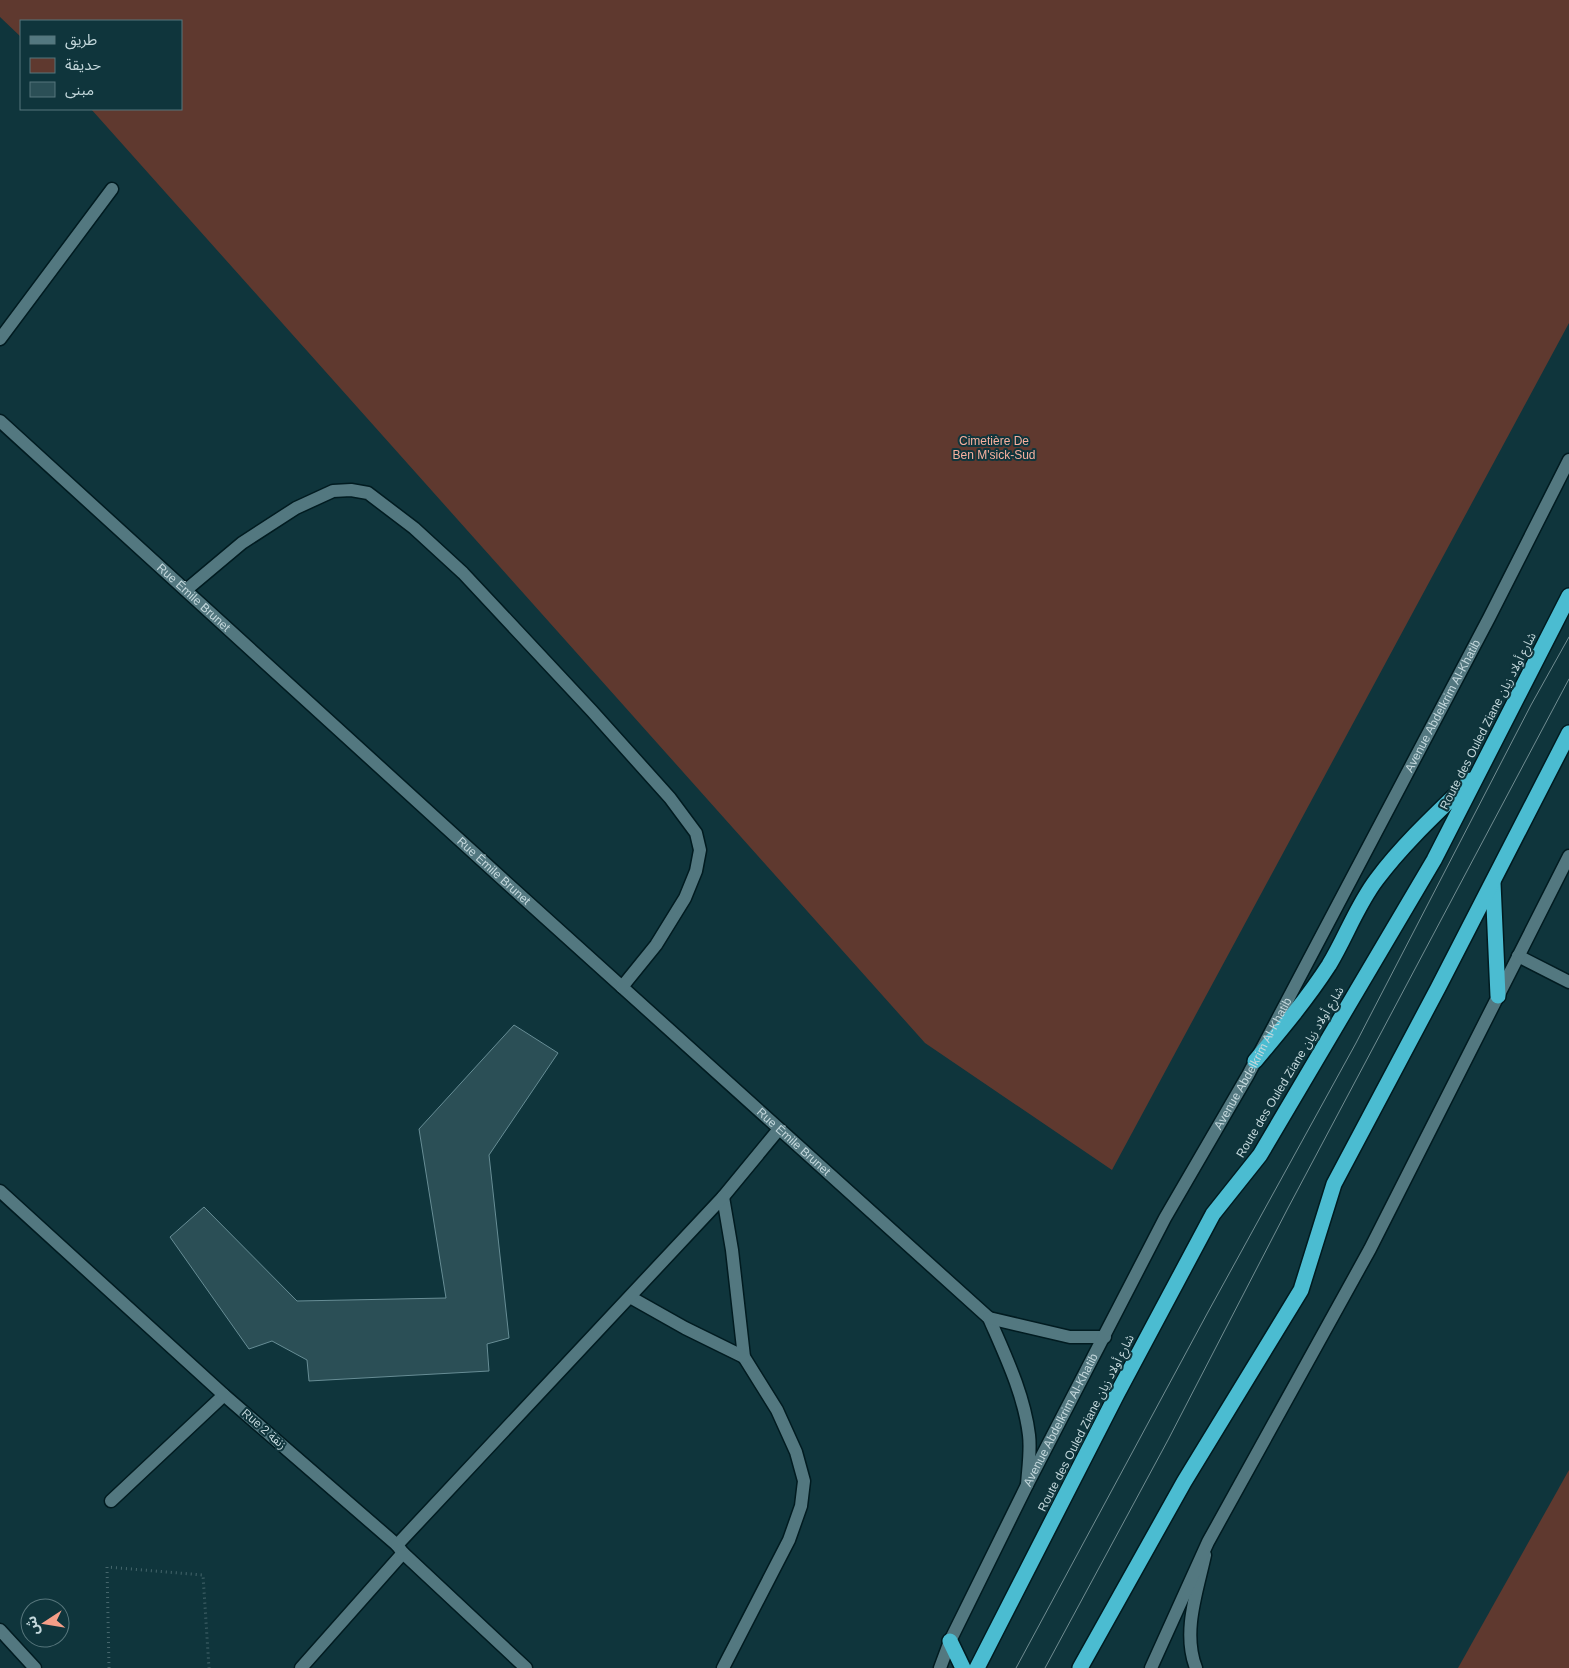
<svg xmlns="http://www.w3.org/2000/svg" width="1569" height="1668" font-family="Helvetica,'Noto Sans Arabic',sans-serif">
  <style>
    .green { fill: #5f392f }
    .building { fill: #2b4f56; stroke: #678d95 }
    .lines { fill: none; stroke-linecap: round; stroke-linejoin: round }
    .lane-casing { stroke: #011b20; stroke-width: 15 }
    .street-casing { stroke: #011b20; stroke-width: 15 }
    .secondary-casing { stroke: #011b20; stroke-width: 15 }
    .highway-casing { stroke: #011b20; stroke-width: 18 }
    .path { stroke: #46666c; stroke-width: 3; stroke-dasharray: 1 4; stroke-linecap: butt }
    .lane { stroke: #537880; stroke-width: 12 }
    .street { stroke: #537880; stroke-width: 12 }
    .secondary { stroke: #537880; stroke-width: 12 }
    .highway { stroke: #4bbcd1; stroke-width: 15 }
    .tram { stroke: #718d92; stroke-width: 1 }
    .labels { text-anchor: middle; stroke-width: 4; stroke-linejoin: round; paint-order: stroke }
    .park-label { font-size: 12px; fill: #f7b09e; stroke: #0f353c }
    .street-label { font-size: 12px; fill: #c4d8dc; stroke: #0f353c }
  </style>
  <rect width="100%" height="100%" fill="#0f353c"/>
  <g class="green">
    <polygon points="0,0 1569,0 1569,323 1112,1170 925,1043 91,109 181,109 181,21 21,21 21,37 0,17"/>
    <polygon points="1569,1470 1569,1668 1458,1668"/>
  </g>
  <polygon class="building" points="514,1025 558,1053 489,1155 509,1338 487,1344 489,1371 309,1381 307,1360 272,1341 249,1349 170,1237 204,1207 297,1301 446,1298 419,1129"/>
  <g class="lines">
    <g class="lane-casing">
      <g id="lane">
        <polyline points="0,339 112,189"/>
        <polyline points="1518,956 1569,982"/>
        <polyline points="111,1501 224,1395"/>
        <polyline points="301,1668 403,1553"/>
        <path d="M1196,1668C1182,1632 1197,1592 1205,1555"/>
      </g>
    </g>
    <g class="street-casing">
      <g id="street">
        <path id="s1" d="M0,421L509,885L989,1318C1005,1355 1024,1394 1029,1435C1031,1451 1028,1469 1027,1485"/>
        <polyline points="186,590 242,543 296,508 333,491 351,490 368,493 414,528 463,573 592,711 670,798 696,833 700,850 696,871 685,898 656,945 622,987"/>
        <polyline points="0,1191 224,1395 397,1545 403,1553 526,1668"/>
        <polyline points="723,1197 732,1250 744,1357 777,1410 796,1452 804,1481 801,1506 789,1540 723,1668"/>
        <polyline points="630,1297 685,1328 744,1357"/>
        <polyline points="989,1318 1070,1337 1105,1337"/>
        <polyline points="397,1545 723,1197 779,1129"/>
        <polyline points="0,1630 35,1668"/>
      </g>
    </g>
    <g class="secondary-casing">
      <g id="secondary">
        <path id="s2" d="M940,1668L950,1641L1027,1485L1165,1218L1248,1075L1489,618L1569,460"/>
        <polyline points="1151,1668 1208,1542 1370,1249 1569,856"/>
      </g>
    </g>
    <g class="highway-casing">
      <g id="highway">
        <polyline points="1493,883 1498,996"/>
        <path d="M1255,1061C1281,1030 1307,999 1329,965C1346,937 1357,905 1377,879C1404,843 1438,812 1471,780"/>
        <polyline points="950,1641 963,1668"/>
        <polyline points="977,1668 1117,1394 1213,1214 1260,1155 1434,860 1569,596"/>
        <polyline points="1080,1668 1184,1482 1301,1290 1334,1184 1438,988 1569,733"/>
      </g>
    </g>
    <polyline class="path" points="109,1668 107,1567 203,1575 209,1668"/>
    <use href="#lane" class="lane"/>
    <use href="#street" class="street"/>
    <use href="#secondary" class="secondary"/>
    <use href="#highway" class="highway"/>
    <g class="tram">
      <polyline points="1016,1668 1208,1312 1356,1043 1531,705 1569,637"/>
      <polyline points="1045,1668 1168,1440 1288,1208 1569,679"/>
    </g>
  </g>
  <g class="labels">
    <g class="park-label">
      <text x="994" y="445">Cimetière De<tspan x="994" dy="14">Ben M'sick-Sud</tspan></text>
    </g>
    <g class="street-label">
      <text dy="4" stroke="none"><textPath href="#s1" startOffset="262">Rue Émile Brunet</textPath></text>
      <text dy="4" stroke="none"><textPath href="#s2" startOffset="1086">Avenue Abdelkrim Al-Khatib</textPath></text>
      <text transform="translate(1488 721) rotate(-63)" y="4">Route des Ouled Ziane شارع أولاد زيان</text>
      <text dy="4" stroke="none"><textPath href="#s1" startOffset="668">Rue Émile Brunet</textPath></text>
      <text dy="4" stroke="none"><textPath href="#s2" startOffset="681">Avenue Abdelkrim Al-Khatib</textPath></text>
      <text transform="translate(1290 1072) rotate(-59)" y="4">Route des Ouled Ziane شارع أولاد زيان</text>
      <text dy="4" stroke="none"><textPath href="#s1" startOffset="1072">Rue Émile Brunet</textPath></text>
      <text dy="4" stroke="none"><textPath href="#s2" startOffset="276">Avenue Abdelkrim Al-Khatib</textPath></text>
      <text transform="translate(1086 1423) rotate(-63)" y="4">Route des Ouled Ziane شارع أولاد زيان</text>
      <text transform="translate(264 1429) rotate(41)" y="4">Rue 2 زنقة</text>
    </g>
  </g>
  <rect x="20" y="20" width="162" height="90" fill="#0f353c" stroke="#57767c"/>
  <rect x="30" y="36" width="25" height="8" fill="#537880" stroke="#57767c"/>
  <text x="65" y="45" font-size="15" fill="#c4d8dc">طريق</text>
  <rect x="30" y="58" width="25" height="15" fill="#5f392f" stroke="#57767c"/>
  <text x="65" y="70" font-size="15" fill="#c4d8dc">حديقة</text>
  <rect x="30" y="82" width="25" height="15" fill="#2b4f56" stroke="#57767c"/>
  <text x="65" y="95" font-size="15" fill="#c4d8dc">مبنى</text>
  <g transform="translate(45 1623) rotate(258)"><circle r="24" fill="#0f353c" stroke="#57767c"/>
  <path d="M0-4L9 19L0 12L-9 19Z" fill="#f49e88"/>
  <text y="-8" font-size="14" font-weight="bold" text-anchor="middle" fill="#c4d8dc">ش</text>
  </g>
</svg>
